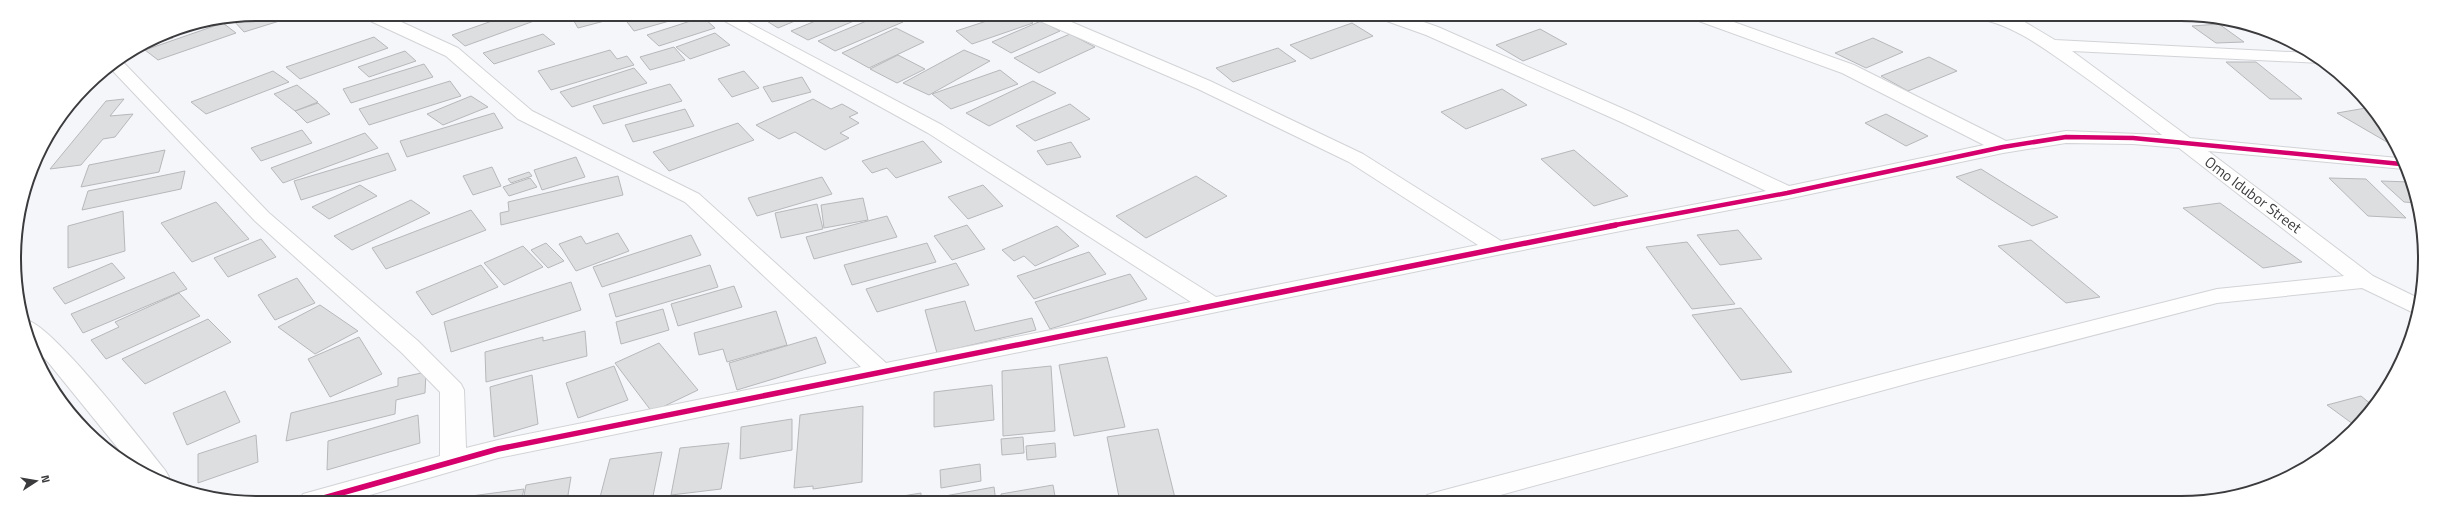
<svg xmlns="http://www.w3.org/2000/svg" width="2439" height="517" font-family="'Titillium Web',sans-serif">
  <style>
    .building { fill: #dcdee0; stroke: #b7b8ba }
    .lines { fill: none; stroke-linecap: round; stroke-linejoin: round }
    .street-casing { stroke: #d2d3d6; stroke-width: 2 }
    .street { fill: #fefefe; fill-rule: evenodd }
    .cycleway-far1-casing { stroke: #fff; stroke-width: 6 }
    .cycleway-casing { stroke: #fff; stroke-width: 8 }
    .cycleway-far1 { stroke: #d6006c; stroke-width: 4.5 }
    .cycleway { stroke: #d6006c; stroke-width: 5.5 }
    .labels { text-anchor: middle; stroke-width: 3; stroke-linejoin: round; paint-order: stroke }
    .street-label { font-size: 15px; fill: #3b3b3e; stroke: #fff }
    .rim { fill: none; stroke: #3b3b3e; stroke-width: 2 }
  </style>
  <rect width="100%" height="100%" fill="#f5f6fa"/>
  <g class="building">
    <polygon points="258,14 302,14 244,32 234,21"/>
    <polygon points="435,14 455,14 443,19"/>
    <polygon points="512,14 525,14 534,21 465,46 452,35"/>
    <polygon points="578,14 631,14 578,28 571,16"/>
    <polygon points="638,14 668,14 673,20 634,31 624,18"/>
    <polygon points="757,15 803,15 807,16 778,28"/>
    <polygon points="830,15 866,16 808,40 791,31"/>
    <polygon points="881,15 889,15 903,22 835,51 818,41"/>
    <polygon points="1005,15 1021,15 1033,23 972,44 956,31"/>
    <polygon points="703,17 715,28 659,46 647,35"/>
    <polygon points="1041,21 1060,31 1011,53 992,42"/>
    <polygon points="223,23 236,33 158,60 145,50"/>
    <polygon points="1352,23 1373,36 1311,59 1290,45"/>
    <polygon points="2219,24 2244,42 2216,43 2192,26"/>
    <polygon points="896,28 924,42 869,68 842,53"/>
    <polygon points="1540,29 1567,44 1523,61 1496,45"/>
    <polygon points="168,32 173,38 143,47 165,33"/>
    <polygon points="715,33 730,45 690,59 676,47"/>
    <polygon points="543,34 555,44 494,64 483,53"/>
    <polygon points="1070,34 1095,47 1039,73 1014,58"/>
    <polygon points="374,37 388,48 300,79 286,67"/>
    <polygon points="1873,38 1903,52 1866,68 1835,53"/>
    <polygon points="674,47 685,60 650,70 640,57"/>
    <polygon points="1278,48 1296,61 1233,82 1216,68"/>
    <polygon points="610,50 617,59 627,56 634,65 551,90 538,71"/>
    <polygon points="964,50 990,61 929,95 903,83"/>
    <polygon points="405,51 416,61 369,77 358,67"/>
    <polygon points="898,55 925,69 897,83 870,69"/>
    <polygon points="1929,57 1957,71 1908,91 1881,76"/>
    <polygon points="2226,62 2256,62 2302,99 2270,99"/>
    <polygon points="424,64 433,77 351,103 343,89"/>
    <polygon points="634,68 647,83 572,107 560,92"/>
    <polygon points="1000,70 1018,84 951,109 932,94"/>
    <polygon points="273,71 289,82 206,114 191,102"/>
    <polygon points="744,71 759,88 732,97 718,79"/>
    <polygon points="802,77 811,92 772,102 763,87"/>
    <polygon points="450,81 461,96 369,125 359,109"/>
    <polygon points="1033,81 1056,93 989,126 966,113"/>
    <polygon points="670,84 682,101 603,124 593,106"/>
    <polygon points="297,85 318,102 295,111 274,94"/>
    <polygon points="1502,89 1527,105 1466,129 1441,112"/>
    <polygon points="471,96 488,107 443,125 427,114"/>
    <polygon points="124,99 110,116 133,114 115,137 103,139 81,165 50,169 106,101"/>
    <polygon points="813,99 831,109 842,104 858,113 849,117 859,123 840,133 849,138 825,150 795,132 779,139 756,125"/>
    <polygon points="318,103 330,114 307,123 295,111"/>
    <polygon points="1070,104 1090,119 1035,141 1016,126"/>
    <polygon points="2366,108 2377,114 2392,145 2337,113"/>
    <polygon points="685,109 694,126 633,142 625,125"/>
    <polygon points="494,113 503,128 407,157 400,141"/>
    <polygon points="1886,114 1928,136 1906,146 1865,123"/>
    <polygon points="738,123 754,140 669,171 653,152"/>
    <polygon points="302,130 312,143 261,161 251,148"/>
    <polygon points="365,133 378,148 283,183 271,168"/>
    <polygon points="923,141 942,162 896,178 887,168 872,173 862,161"/>
    <polygon points="1071,142 1081,157 1047,165 1037,151"/>
    <polygon points="165,150 159,172 81,187 89,165"/>
    <polygon points="1574,150 1628,196 1594,206 1541,159"/>
    <polygon points="388,153 396,170 301,200 294,181"/>
    <polygon points="576,157 585,177 542,190 534,170"/>
    <polygon points="492,167 501,186 473,195 463,176"/>
    <polygon points="1981,169 2058,217 2032,226 1956,177"/>
    <polygon points="185,171 181,189 82,210 88,191"/>
    <polygon points="529,172 532,176 511,183 508,179"/>
    <polygon points="618,176 623,195 501,225 500,213 509,211 508,202"/>
    <polygon points="1196,176 1227,196 1146,238 1116,216"/>
    <polygon points="822,177 832,194 757,216 748,198"/>
    <polygon points="530,178 537,187 509,196 503,187"/>
    <polygon points="2329,178 2366,179 2406,218 2368,216"/>
    <polygon points="2381,181 2410,182 2417,195 2417,203 2404,202"/>
    <polygon points="360,185 377,196 329,219 312,207"/>
    <polygon points="983,185 1003,206 968,219 948,197"/>
    <polygon points="863,198 868,220 824,228 821,205"/>
    <polygon points="411,200 430,213 352,250 334,236"/>
    <polygon points="216,202 249,239 192,262 161,223"/>
    <polygon points="2220,203 2302,262 2263,268 2183,208"/>
    <polygon points="817,204 823,229 781,238 775,213"/>
    <polygon points="471,210 486,230 386,269 372,248"/>
    <polygon points="123,211 125,251 68,268 68,226"/>
    <polygon points="887,216 897,237 814,259 806,237"/>
    <polygon points="967,225 985,249 952,260 934,236"/>
    <polygon points="1057,226 1079,246 1035,266 1024,256 1014,261 1002,250"/>
    <polygon points="1738,230 1762,259 1720,265 1697,235"/>
    <polygon points="618,233 629,251 576,271 559,244 581,236 586,244"/>
    <polygon points="691,235 701,255 602,287 593,267"/>
    <polygon points="261,239 276,257 228,277 214,258"/>
    <polygon points="2031,240 2100,297 2066,303 1998,246"/>
    <polygon points="1687,242 1735,304 1692,309 1646,247"/>
    <polygon points="546,243 564,261 548,268 531,250"/>
    <polygon points="927,243 936,262 852,285 844,265"/>
    <polygon points="523,246 543,267 504,285 484,263"/>
    <polygon points="1089,252 1106,274 1034,299 1017,276"/>
    <polygon points="112,263 125,278 65,304 53,288"/>
    <polygon points="956,263 969,285 877,312 866,289"/>
    <polygon points="481,265 498,287 432,315 416,292"/>
    <polygon points="710,265 718,287 616,317 609,294"/>
    <polygon points="174,272 187,289 83,333 71,314"/>
    <polygon points="1130,274 1147,299 1050,329 1035,302"/>
    <polygon points="297,278 315,303 275,320 258,295"/>
    <polygon points="571,282 581,310 451,352 444,322"/>
    <polygon points="734,286 742,307 678,326 671,304"/>
    <polygon points="179,293 200,316 106,359 91,340 119,327 115,322"/>
    <polygon points="965,301 975,331 1032,318 1036,330 937,353 925,310"/>
    <polygon points="320,305 358,331 315,354 278,327"/>
    <polygon points="1741,308 1792,372 1741,380 1692,315"/>
    <polygon points="663,309 669,330 621,344 616,322"/>
    <polygon points="776,311 787,345 727,362 723,349 699,355 694,333"/>
    <polygon points="208,319 231,342 145,384 122,359"/>
    <polygon points="585,331 587,356 486,382 485,352 543,337 543,341"/>
    <polygon points="359,337 382,374 330,397 308,359"/>
    <polygon points="816,337 826,363 737,390 729,363"/>
    <polygon points="659,343 698,390 652,412 615,363"/>
    <polygon points="1107,357 1125,427 1074,436 1059,365"/>
    <polygon points="614,366 628,400 578,418 566,383"/>
    <polygon points="1051,366 1055,431 1003,436 1002,371"/>
    <polygon points="426,372 425,393 396,400 395,414 286,441 291,413 398,386 398,378"/>
    <polygon points="532,375 538,424 494,437 490,387"/>
    <polygon points="992,385 994,420 934,427 934,392"/>
    <polygon points="225,391 240,422 187,445 173,413"/>
    <polygon points="2361,396 2372,405 2357,427 2327,405"/>
    <polygon points="863,406 862,482 813,489 813,486 794,488 800,415"/>
    <polygon points="418,415 420,443 327,470 328,441"/>
    <polygon points="792,419 792,450 740,459 741,427"/>
    <polygon points="1158,429 1176,502 1120,502 1107,437"/>
    <polygon points="256,435 258,462 198,483 198,454"/>
    <polygon points="1023,437 1024,453 1002,455 1001,439"/>
    <polygon points="729,443 721,489 671,495 680,448"/>
    <polygon points="1055,443 1056,457 1027,460 1026,446"/>
    <polygon points="662,452 652,501 599,501 610,459"/>
    <polygon points="980,464 981,481 941,488 940,470"/>
    <polygon points="571,477 567,501 523,501 526,485"/>
    <polygon points="1053,485 1056,502 1002,502 1001,494"/>
    <polygon points="994,487 996,502 934,501 934,498"/>
    <polygon points="524,489 521,501 454,501 456,498"/>
    <polygon points="921,493 921,501 872,501"/>
    <polygon points="2001,496 2007,502 1980,502"/>
  </g>
  <g class="lines">
    <g class="street-casing">
      <g id="street">
        <path d="M362,14H384L458,48L532,111L699,194L886,363L1191,302L928,133L712,14L734,15L942,125L1216,297L1478,245L1349,162L1198,89L1035,19L1033,15H1055L1210,81L1363,154L1501,241L1766,191L1621,122L1426,35L1381,19L1379,15H1404L1438,27L1635,114L1789,186L1984,145L1842,73L1696,20L1694,16H1717L1854,65L2006,141L2066,131L2162,135C2130,110 2098,86 2065,63C2039,45 2016,28 1985,20L1983,16H2009L2018,18L2055,40L2310,53L2321,63L2072,51L2190,138L2398,158L2404,169L2208,151L2373,276L2420,299L2416,314L2362,288L2217,303L1917,381L1475,502H1424L1427,495L1437,492L1917,365L2217,289L2344,276L2179,148L2133,144L2066,143L2003,153L1787,199L1497,255L498,458L349,501H299L303,494L440,456V392L402,353L255,221L111,69L122,61L269,213L418,341L461,384L464,390L466,448L498,440L861,367L685,202L518,119L446,56L364,18Z"/>
        <path d="M25,320C49,320 145,445 165,470L169,477L167,481L134,468L48,362C33,347 28,342 25,320Z"/>
      </g>
    </g>
    <use href="#street" class="street"/>
    <g class="cycleway-far1-casing">
      <polyline id="cycleway-far1" points="1610,226 1787,193 2003,147 2066,137 2133,138 2401,164"/>
    </g>
    <g class="cycleway-casing">
      <polyline id="cycleway" points="313,501 498,449 1616,225"/>
    </g>
    <use href="#cycleway-far1" class="cycleway-far1"/>
    <use href="#cycleway" class="cycleway"/>
  </g>
  <g class="labels">
    <g class="street-label">
      <text transform="translate(2253 195) rotate(37)" y="5">Omo Idubor Street</text>
    </g>
  </g>
  <path d="M0 0H2439V517H0ZM258 21H2181A237 237 0 0 1 2418 258V259A237 237 0 0 1 2181 496H258A237 237 0 0 1 21 259V258A237 237 0 0 1 258 21Z" fill="#fff" fill-rule="evenodd"/>
  <path class="rim" d="M258 21H2181A237 237 0 0 1 2418 258V259A237 237 0 0 1 2181 496H258A237 237 0 0 1 21 259V258A237 237 0 0 1 258 21Z"/>
  <g transform="translate(36 481) rotate(78)" stroke="#ffffff" stroke-width="3" paint-order="stroke">
  <path d="M0-3L7 15L0 10L-7 15Z" fill="#3b3b3e"/>
  <text y="-6" font-size="11" font-weight="bold" text-anchor="middle" fill="#3b3b3e">N</text>
  </g>
</svg>
